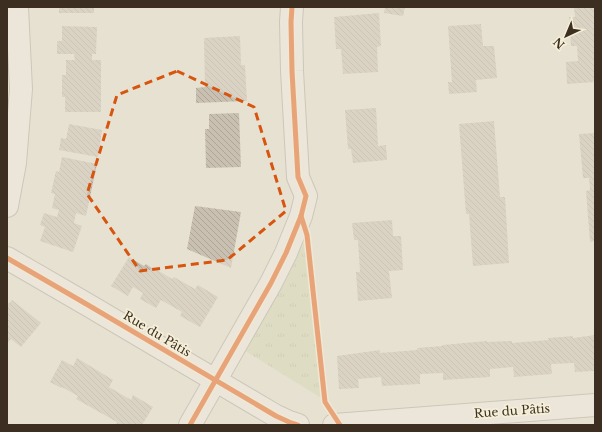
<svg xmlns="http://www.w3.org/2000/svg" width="602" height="432" font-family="'Libre Baskerville',serif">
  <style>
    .grass { fill: url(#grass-tufts) }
    .building { fill: url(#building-back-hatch) }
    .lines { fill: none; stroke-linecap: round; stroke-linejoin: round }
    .minor-casing { stroke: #aca699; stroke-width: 24 }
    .minor { stroke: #efebe2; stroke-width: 22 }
    .cycleway-casing { stroke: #f6efd8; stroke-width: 8 }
    .cycleway { stroke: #e8590c; stroke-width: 5 }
    .marked { fill: none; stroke: #d7550e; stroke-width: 3; stroke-dasharray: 8 5; stroke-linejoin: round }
    .labels { text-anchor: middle; stroke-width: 3.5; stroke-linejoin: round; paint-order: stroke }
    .street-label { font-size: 12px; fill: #3c2f21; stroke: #f6efd8 }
  </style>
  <defs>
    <pattern id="grass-tufts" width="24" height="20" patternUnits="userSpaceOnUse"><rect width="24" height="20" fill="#d4d6b4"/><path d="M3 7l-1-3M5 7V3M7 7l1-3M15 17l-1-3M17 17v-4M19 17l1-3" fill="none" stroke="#b7b89a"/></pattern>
    <pattern id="building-back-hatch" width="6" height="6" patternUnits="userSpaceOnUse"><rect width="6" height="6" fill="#cac0b2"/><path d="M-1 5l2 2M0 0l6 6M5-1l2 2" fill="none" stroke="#aea599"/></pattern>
  </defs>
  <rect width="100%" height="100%" fill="#e7e1d1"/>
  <polygon class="grass" points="306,239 309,241 326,401 245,351"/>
  <g class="building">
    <rect x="59" y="7" width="35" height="6"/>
    <polygon points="385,7 405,7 403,16 384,13"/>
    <polygon points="574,7 595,7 595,82 567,84 566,62 578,61 577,46 571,46 569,17 575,17"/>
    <polygon points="379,13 381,46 377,47 378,72 343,74 341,49 336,49 334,17"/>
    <polygon points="481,24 483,46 494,46 497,78 476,80 477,92 449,94 448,82 452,82 448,26"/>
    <polygon points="62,26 97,27 96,54 92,54 92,60 101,60 101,112 65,112 65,97 62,97 62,75 66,75 66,60 75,60 74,54 57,54 57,41 62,41"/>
    <polygon points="240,36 241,65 245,65 247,101 196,103 196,88 205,87 204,38"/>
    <polygon points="376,108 378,146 386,145 387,160 353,163 351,149 348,149 345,110"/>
    <polygon points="239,113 241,167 206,168 205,129 209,129 209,114"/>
    <polygon points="494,121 500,197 505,197 509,263 473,266 469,214 466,214 459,124"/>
    <polygon points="69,124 102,130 98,157 59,150 61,138 66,139"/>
    <polygon points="595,133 595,241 590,242 586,191 590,190 589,178 583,178 579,134"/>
    <polygon points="62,157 97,164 86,216 76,213 74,223 82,226 73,252 40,241 45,227 40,225 44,213 57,217 59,210 52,208 55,194 51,193 56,171 59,172"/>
    <polygon points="195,206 241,212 231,268 187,249"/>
    <polygon points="392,220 393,236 401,236 403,270 389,271 392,298 358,301 356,272 360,272 358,240 354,240 352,223"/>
    <polygon points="129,257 144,266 146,264 156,271 157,270 172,279 174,277 195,289 198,285 218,297 200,327 180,316 182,312 161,300 156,308 140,299 143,293 133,287 128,296 111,286"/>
    <polygon points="12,300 41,323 21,347 11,339 7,344 7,305"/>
    <polygon points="595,335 595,361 594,361 594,371 575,372 574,363 551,364 552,374 514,377 513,367 502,368 490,369 490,377 443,380 443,373 420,374 420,384 382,386 381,377 370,378 358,379 359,388 339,389 337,356 380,350 380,353 417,350 417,348 442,346 442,345 487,341 487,342 512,341 512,343 549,340 548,338 561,337 573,336 573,338"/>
    <polygon points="77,358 113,380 109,387 131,400 133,395 153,407 142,425 116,425 117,422 76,399 78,396 62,387 61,388 50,382 62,360 73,366"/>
  </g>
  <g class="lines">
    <g class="minor-casing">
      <g id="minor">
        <polyline points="7,206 15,163 21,89 17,7"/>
        <polyline points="7,258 88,305 276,416 289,422 298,425"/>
        <polyline points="190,425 271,283 286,253 301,216 306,196 298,177 292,71 291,22 292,7"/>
        <polyline points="334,425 595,405"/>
      </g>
    </g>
    <use href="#minor" class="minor"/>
    <g class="cycleway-casing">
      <g id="cycleway">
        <polyline points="301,216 307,235 325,402 340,425"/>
        <polyline points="7,258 88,305 276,416 289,422 298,425"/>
        <polyline points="190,425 271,283 286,253 301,216 306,196 298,177 292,71 291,22 292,7"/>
      </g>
    </g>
    <use href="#cycleway" class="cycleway"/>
  </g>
  <path d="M0 0H602V432H0ZM177,71L254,107L286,211L227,260L140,271L87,194L117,95Z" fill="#e7e1d1" fill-opacity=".55" fill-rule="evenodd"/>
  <path class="marked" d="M177,71L254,107L286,211L227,260L140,271L87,194L117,95Z"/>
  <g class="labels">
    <g class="street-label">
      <text transform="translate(157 334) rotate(31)" y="4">Rue du Pâtis</text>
      <text transform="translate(512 411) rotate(-4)" y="4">Rue du Pâtis</text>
    </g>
  </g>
  <rect width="602" height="432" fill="none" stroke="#3c2f21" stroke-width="16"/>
  <g transform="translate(566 36) rotate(224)" stroke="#f6efd8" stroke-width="3" paint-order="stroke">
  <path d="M0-3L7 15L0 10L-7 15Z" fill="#3c2f21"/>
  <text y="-6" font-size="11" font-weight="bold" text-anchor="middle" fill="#3c2f21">N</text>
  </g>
</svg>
